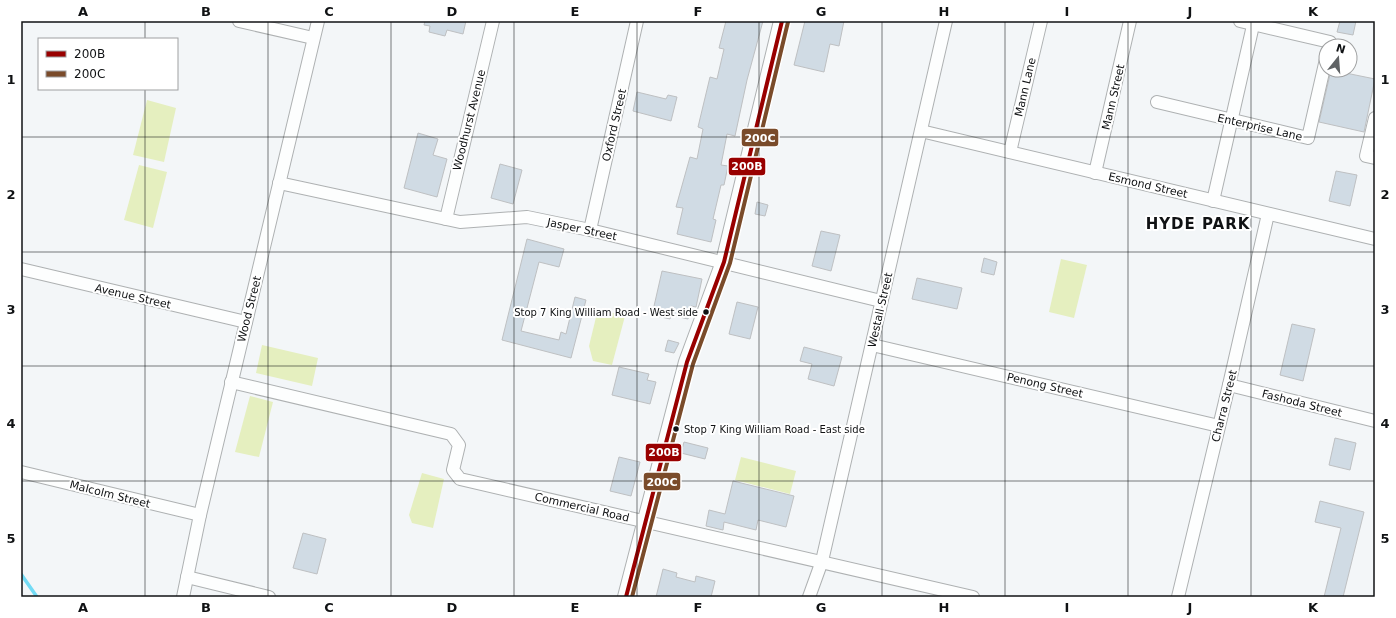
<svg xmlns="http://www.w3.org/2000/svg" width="1396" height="618" font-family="'DejaVu Sans',sans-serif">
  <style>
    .green { fill: #e5efbf }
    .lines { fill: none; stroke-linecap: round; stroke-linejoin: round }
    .stream { stroke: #73dbf5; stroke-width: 3.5 }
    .building { fill: #d0dbe4; stroke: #bec0c2 }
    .minor-casing { stroke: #aeb1b2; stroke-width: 14 }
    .secondary-casing { stroke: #aeb1b2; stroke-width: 18 }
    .minor { stroke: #fdfefe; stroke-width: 12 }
    .secondary { stroke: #fdfefe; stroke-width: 16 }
    .bus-1-casing { stroke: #fff; stroke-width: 7 }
    .bus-2-casing { stroke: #fff; stroke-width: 7 }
    .bus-1 { stroke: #900; stroke-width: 4 }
    .bus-2 { stroke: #7a4b2a; stroke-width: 4 }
    .grid { fill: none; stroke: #101214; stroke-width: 1; stroke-opacity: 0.55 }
    .bus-dot { fill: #101214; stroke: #fff; stroke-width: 1.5 }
    .labels { text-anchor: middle; stroke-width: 4; stroke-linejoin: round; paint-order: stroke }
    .bus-label { font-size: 10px; fill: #101214; stroke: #fff; text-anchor: end }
    .street-label { font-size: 11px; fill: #101214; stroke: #fff }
    .district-label { font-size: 15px; font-weight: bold; letter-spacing: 1px; fill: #101214; stroke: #fff }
    .line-badge { stroke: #fff; stroke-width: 1.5 }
    .badge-label { font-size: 11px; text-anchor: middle; font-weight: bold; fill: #fff }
    .neatline { fill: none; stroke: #101214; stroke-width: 1.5 }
    .grid-label { font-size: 13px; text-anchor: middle; font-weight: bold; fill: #101214 }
  </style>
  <rect width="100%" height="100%" fill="#f3f6f8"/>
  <g class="green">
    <polygon points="147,100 176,108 164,162 133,155"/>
    <polygon points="139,165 167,172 153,228 124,220"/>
    <polygon points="1061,259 1087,265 1074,318 1049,312"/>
    <polygon points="598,309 625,316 612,365 593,361 589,346"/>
    <polygon points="262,345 318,358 312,386 256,373"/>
    <polygon points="250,396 273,402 259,457 235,452"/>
    <polygon points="741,457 796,471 790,494 735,480"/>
    <polygon points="422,473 444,479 433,528 412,523 409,515"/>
  </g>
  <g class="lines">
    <polyline class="stream" points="21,574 37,597"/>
  </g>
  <g class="building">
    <polygon points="425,21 466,21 463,34 447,30 445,36 429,32 430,26 424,25"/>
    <polygon points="726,21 763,21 747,80 735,136 727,134 721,165 728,166 724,185 721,185 713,219 716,220 711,242 677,234 683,208 676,207 690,157 697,159 703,129 698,127 710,77 717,79 724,49 719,48"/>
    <polygon points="805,21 844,21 839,46 830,44 824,72 794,65"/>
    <polygon points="1340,21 1356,21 1353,35 1337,32"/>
    <polygon points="1331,70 1375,79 1364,132 1319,122"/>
    <polygon points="637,92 666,99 668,95 677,97 671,121 633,111"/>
    <polygon points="418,133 438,139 433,155 447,159 437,197 404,188"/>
    <polygon points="500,164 522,170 513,204 491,198"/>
    <polygon points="1336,171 1357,175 1350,206 1329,201"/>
    <polygon points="757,202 768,205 765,216 755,214"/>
    <polygon points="821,231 840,235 831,271 812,266"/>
    <polygon points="527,239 564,249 559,267 539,262 521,331 559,340 561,332 566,334 575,297 586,300 571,358 502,340"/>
    <polygon points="984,258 997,262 994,275 981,272"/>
    <polygon points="662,271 702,279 696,307 691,306 688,319 671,315 670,319 652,315"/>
    <polygon points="917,278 962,288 957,309 912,299"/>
    <polygon points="737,302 758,307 750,339 729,334"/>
    <polygon points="1292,324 1315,329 1303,381 1280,375"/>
    <polygon points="668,340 679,343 674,353 665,351"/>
    <polygon points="804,347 842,357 834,386 808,379 812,364 800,361"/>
    <polygon points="619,367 649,374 647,380 656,382 650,404 612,395"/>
    <polygon points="1335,438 1356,443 1350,470 1329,465"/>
    <polygon points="684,442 708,448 705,459 681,453"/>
    <polygon points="619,457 640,462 631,496 610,491"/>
    <polygon points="733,481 794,496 786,527 758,520 756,530 724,522 723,530 706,526 709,510 725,514"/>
    <polygon points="1320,501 1364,512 1343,597 1324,597 1341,528 1315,522"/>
    <polygon points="303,533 326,539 317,574 293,568"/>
    <polygon points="663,569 677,573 676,577 695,582 696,576 715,581 711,597 656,597"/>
  </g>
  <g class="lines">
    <g class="minor-casing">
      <g id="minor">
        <polyline points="239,21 313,38"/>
        <polyline points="1240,21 1330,42 1329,46"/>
        <polyline points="1157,102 1308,138 1326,59"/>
        <polyline points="1375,118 1366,156 1375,158"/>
        <polyline points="921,131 1375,239"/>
        <polyline points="1010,152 1041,21"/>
        <polyline points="1095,173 1130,21"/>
        <polyline points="279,183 460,222 527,217 590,230 881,301"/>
        <polyline points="1213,201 1254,21"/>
        <polyline points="446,219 493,21"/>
        <polyline points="590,230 637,21"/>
        <polyline points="21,269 246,322"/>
        <polyline points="872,345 1219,426"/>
        <polyline points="231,382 451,434 459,445 453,470 460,479 973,597"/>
        <polyline points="1229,385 1375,421"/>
        <polyline points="21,472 200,515"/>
        <polyline points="187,577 269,597"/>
        <polyline points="183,597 200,515 318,21"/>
        <polyline points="809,597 822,561 946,21"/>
        <polyline points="1178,597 1229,385 1268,214"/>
      </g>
    </g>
    <g class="secondary-casing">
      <polyline id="secondary" points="626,597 687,362 724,262 782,21"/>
    </g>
    <use href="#minor" class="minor"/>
    <use href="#secondary" class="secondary"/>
    <g class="bus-1-casing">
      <polyline id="bus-1" points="626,597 687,362 724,262 782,21"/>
    </g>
    <g class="bus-2-casing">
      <polyline id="bus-2" points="632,597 693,364 730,263 788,22"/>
    </g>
    <use href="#bus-1" class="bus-1"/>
    <use href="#bus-2" class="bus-2"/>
  </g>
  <path class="grid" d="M145,21V39M268,21V597M391,21V597M514,21V597M637,21V597M759,21V597M882,21V597M1005,21V597M1128,21V597M1251,21V597M145,89V597M21,137H1375M21,252H1375M21,366H1375M21,481H1375"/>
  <g class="bus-dot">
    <circle cx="706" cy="312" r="3.5"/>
    <circle cx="676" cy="429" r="3.5"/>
  </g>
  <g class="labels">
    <g class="bus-label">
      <text x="698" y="316">Stop 7 King William Road - West side</text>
      <text x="684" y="433" text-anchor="start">Stop 7 King William Road - East side</text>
    </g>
    <g class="street-label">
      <text transform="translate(1025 87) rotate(-77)" y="4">Mann Lane</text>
      <text transform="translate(1113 97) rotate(-77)" y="4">Mann Street</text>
      <text transform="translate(469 120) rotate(-76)" y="4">Woodhurst Avenue</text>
      <text transform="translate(614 125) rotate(-77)" y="4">Oxford Street</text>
      <text transform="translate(1260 127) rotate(13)" y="4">Enterprise Lane</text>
      <text transform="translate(1148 185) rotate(13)" y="4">Esmond Street</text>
      <text transform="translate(582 229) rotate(12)" y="4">Jasper Street</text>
      <text transform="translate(133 296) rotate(13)" y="4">Avenue Street</text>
      <text transform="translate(249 309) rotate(-76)" y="4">Wood Street</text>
      <text transform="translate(880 310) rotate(-77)" y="4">Westall Street</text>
      <text transform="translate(1045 385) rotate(13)" y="4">Penong Street</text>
      <text transform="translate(1302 403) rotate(14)" y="4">Fashoda Street</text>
      <text transform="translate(1224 406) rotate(-76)" y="4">Charra Street</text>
      <text transform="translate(110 494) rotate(14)" y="4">Malcolm Street</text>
      <text transform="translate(582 507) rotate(13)" y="4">Commercial Road</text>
    </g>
    <g class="district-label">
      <text x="1198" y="229">HYDE PARK</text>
    </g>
  </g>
  <g class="line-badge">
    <rect x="741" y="128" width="38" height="19" rx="4" fill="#7a4b2a"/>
    <rect x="728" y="157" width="38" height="19" rx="4" fill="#900"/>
    <rect x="645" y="443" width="37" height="19" rx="4" fill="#900"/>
    <rect x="643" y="472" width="38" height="19" rx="4" fill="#7a4b2a"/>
  </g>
  <g class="badge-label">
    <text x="760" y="142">200C</text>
    <text x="747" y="170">200B</text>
    <text x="664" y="456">200B</text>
    <text x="662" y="486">200C</text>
  </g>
  <rect width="1396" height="618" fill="none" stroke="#ffffff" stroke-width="44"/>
  <rect x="38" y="38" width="140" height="52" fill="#ffffff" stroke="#9fa0a1"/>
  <rect x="46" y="51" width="20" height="6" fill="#990000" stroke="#9fa0a1"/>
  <text x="74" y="58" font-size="12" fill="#101214">200B</text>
  <rect x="46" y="71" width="20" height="6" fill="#7a4b2a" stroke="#9fa0a1"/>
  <text x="74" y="78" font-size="12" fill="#101214">200C</text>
  <g transform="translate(1338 58) rotate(17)"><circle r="19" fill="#ffffff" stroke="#9fa0a1"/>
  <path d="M0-3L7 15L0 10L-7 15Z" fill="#5f6264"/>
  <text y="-6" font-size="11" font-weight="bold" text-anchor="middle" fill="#101214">N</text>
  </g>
  <rect x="22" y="22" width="1352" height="574" class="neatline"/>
  <g class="grid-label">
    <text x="83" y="16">A</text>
    <text x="206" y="16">B</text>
    <text x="329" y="16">C</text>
    <text x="452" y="16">D</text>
    <text x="575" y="16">E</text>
    <text x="698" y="16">F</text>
    <text x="821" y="16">G</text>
    <text x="944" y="16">H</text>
    <text x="1067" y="16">I</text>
    <text x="1190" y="16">J</text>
    <text x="1313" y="16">K</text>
    <text x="11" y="84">1</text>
    <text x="1385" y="84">1</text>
    <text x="11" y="199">2</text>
    <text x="1385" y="199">2</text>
    <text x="11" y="314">3</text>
    <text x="1385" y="314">3</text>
    <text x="11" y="428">4</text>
    <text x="1385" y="428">4</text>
    <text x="11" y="543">5</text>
    <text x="1385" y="543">5</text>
    <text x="83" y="612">A</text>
    <text x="206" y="612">B</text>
    <text x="329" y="612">C</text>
    <text x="452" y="612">D</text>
    <text x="575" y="612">E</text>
    <text x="698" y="612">F</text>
    <text x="821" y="612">G</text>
    <text x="944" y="612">H</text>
    <text x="1067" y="612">I</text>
    <text x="1190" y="612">J</text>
    <text x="1313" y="612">K</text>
  </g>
</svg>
